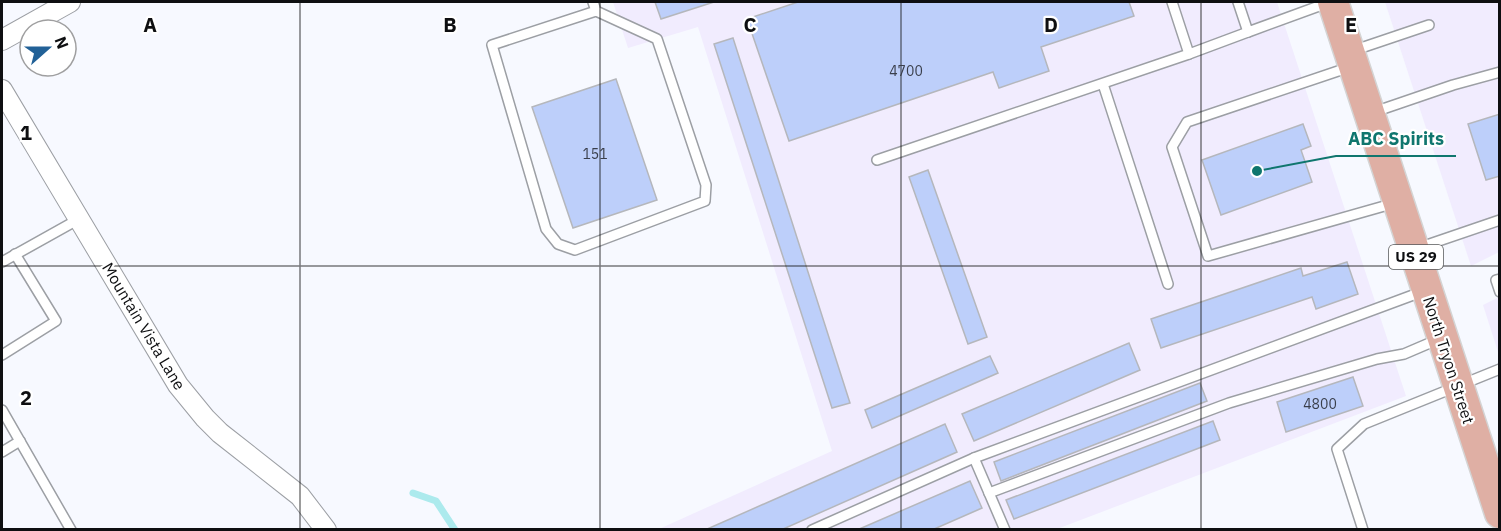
<svg xmlns="http://www.w3.org/2000/svg" width="1501" height="531" font-family="'IBM Plex Sans',sans-serif">
  <style>
    .commercial { fill: #f1ecfe }
    .lines { fill: none; stroke-linecap: round; stroke-linejoin: round }
    .stream { stroke: #aceaed; stroke-width: 7 }
    .building { fill: #bdcffa; stroke: #b5b7bc; stroke-width: 1.5 }
    .service-casing { stroke: #9c9fa4; stroke-width: 12 }
    .minor-casing { stroke: #9c9fa4; stroke-width: 22 }
    .primary-casing { stroke: #d4d4d4; stroke-width: 33 }
    .service { stroke: #fff; stroke-width: 9 }
    .minor { stroke: #fff; stroke-width: 20 }
    .primary { stroke: #dfafa4; stroke-width: 30 }
    .grid { fill: none; stroke: #0e0f11; stroke-width: 1.5; stroke-opacity: 0.55 }
    .labels { text-anchor: middle; stroke-width: 4.5; stroke-linejoin: round; paint-order: stroke }
    .number-label { font-size: 14px; fill: #3a3f4b }
    .shield { fill: #fff; stroke: #565758; stroke-width: 1.5 }
    .shield-label { font-size: 15px; font-weight: bold; fill: #0e0f11 }
    .street-label { font-size: 16px; fill: #0e0f11; stroke: #fff }
    .grid-label { font-size: 20px; text-anchor: middle; font-weight: bold; fill: #0e0f11; stroke: #fff; stroke-width: 4.5; stroke-linejoin: round; paint-order: stroke }
    .leader { fill: none; stroke: #0f766e; stroke-width: 2 }
    .callout-dot { fill: #0f766e; stroke: #fff; stroke-width: 2 }
    .callout-label { font-size: 18px; text-anchor: middle; font-weight: bold; fill: #0f766e; stroke: #fff; stroke-width: 4.5; stroke-linejoin: round; paint-order: stroke }
  </style>
  <rect width="100%" height="100%" fill="#f7f9ff"/>
  <g class="commercial">
    <polygon points="613,2 1277,2 1406,396 1057,529 659,529 832,451 698,27 628,48"/>
    <polygon points="1385,2 1499,2 1499,252 1471,266"/>
    <polygon points="1499,297 1499,355 1483,305"/>
  </g>
  <g class="lines">
    <polyline class="stream" points="413,493 436,501 455,530"/>
  </g>
  <g class="building">
    <polygon points="655,2 714,2 661,19"/>
    <polygon points="798,2 1129,2 1134,16 1041,47 1049,71 999,88 993,72 789,141 747,19"/>
    <polygon points="733,38 850,403 832,408 714,44"/>
    <polygon points="616,79 657,200 573,228 532,107"/>
    <polygon points="1500,114 1500,176 1486,180 1468,124"/>
    <polygon points="1303,124 1311,146 1301,150 1312,182 1221,215 1202,160"/>
    <polygon points="928,170 987,337 968,344 909,177"/>
    <polygon points="1347,262 1358,294 1316,309 1312,297 1161,348 1151,319 1301,268 1303,276"/>
    <polygon points="1129,343 1140,370 974,441 962,414"/>
    <polygon points="990,356 998,373 872,428 865,410"/>
    <polygon points="1353,377 1363,406 1286,432 1277,402"/>
    <polygon points="1200,383 1207,401 1001,481 994,462"/>
    <polygon points="1213,421 1220,440 1014,519 1006,500"/>
    <polygon points="945,424 957,452 781,530 705,530"/>
    <polygon points="970,481 982,508 932,530 857,530"/>
  </g>
  <g class="lines">
    <g class="service-casing">
      <g id="service">
        <polyline points="593,2 596,11 657,39 706,185 705,201 575,250 558,244 546,229 492,45 596,11"/>
        <polyline points="1238,2 1248,32 1330,2"/>
        <polyline points="1352,51 1429,25"/>
        <polyline points="1189,54 1248,32"/>
        <polyline points="1350,67 1187,122 1172,147 1208,256 1395,203"/>
        <polyline points="1103,84 1168,284"/>
        <polyline points="1374,112 1453,85 1500,72"/>
        <polyline points="877,160 1189,54 1172,2"/>
        <polyline points="1418,248 1500,220"/>
        <polyline points="2,262 79,219"/>
        <polyline points="1500,279 1496,280 1500,292"/>
        <polyline points="2,355 56,321 15,254"/>
        <polyline points="2,410 71,530"/>
        <polyline points="2,452 20,441"/>
        <polyline points="974,458 1005,530"/>
        <polyline points="989,493 1229,403 1377,359 1404,354 1439,339"/>
        <polyline points="812,530 974,458 1424,291"/>
        <polyline points="1363,530 1337,449 1364,424 1500,369"/>
      </g>
    </g>
    <g class="minor-casing">
      <g id="minor">
        <polyline points="2,40 70,2"/>
        <polyline points="2,90 178,385 205,418 220,433 300,496 326,530"/>
      </g>
    </g>
    <g class="primary-casing">
      <polyline id="primary" points="1333,2 1500,513"/>
    </g>
    <use href="#service" class="service"/>
    <use href="#minor" class="minor"/>
    <use href="#primary" class="primary"/>
  </g>
  <path class="grid" d="M300,2V530M600,2V530M901,2V530M1201,2V530M2,266H1500"/>
  <g class="labels">
    <g class="number-label">
      <text x="906" y="76">4700</text>
      <text x="595" y="159">151</text>
      <text x="1320" y="409">4800</text>
    </g>
    <rect class="shield" x="1389" y="245" width="54" height="24" rx="4.5"/>
    <g class="shield-label">
      <text x="1416" y="262">US 29</text>
    </g>
    <g class="street-label">
      <text transform="translate(144 326) rotate(59)" y="6">Mountain Vista Lane</text>
      <text transform="translate(1449 360) rotate(72)" y="6">North Tryon Street</text>
    </g>
  </g>
  <g class="grid-label">
    <text x="150" y="32">A</text>
    <text x="450" y="32">B</text>
    <text x="750" y="32">C</text>
    <text x="1051" y="32">D</text>
    <text x="1351" y="32">E</text>
    <text x="26" y="140">1</text>
    <text x="26" y="405">2</text>
  </g>
  <path class="leader" d="M1257 171L1336 156H1456"/>
  <circle class="callout-dot" cx="1257" cy="171" r="6"/>
  <g class="callout-label">
    <text x="1396" y="145">ABC Spirits</text>
  </g>
  <rect width="1501" height="531" fill="none" stroke="#0e0f11" stroke-width="6"/>
  <g transform="translate(48 48) rotate(69)"><circle r="28" fill="#ffffff" stroke="#9f9fa0" stroke-width="1.5"/>
  <path d="M0-4.5L10 22L0 15L-10 22Z" fill="#226197"/>
  <text y="-9" font-size="16" font-weight="bold" text-anchor="middle" fill="#0e0f11">N</text>
  </g>
</svg>
